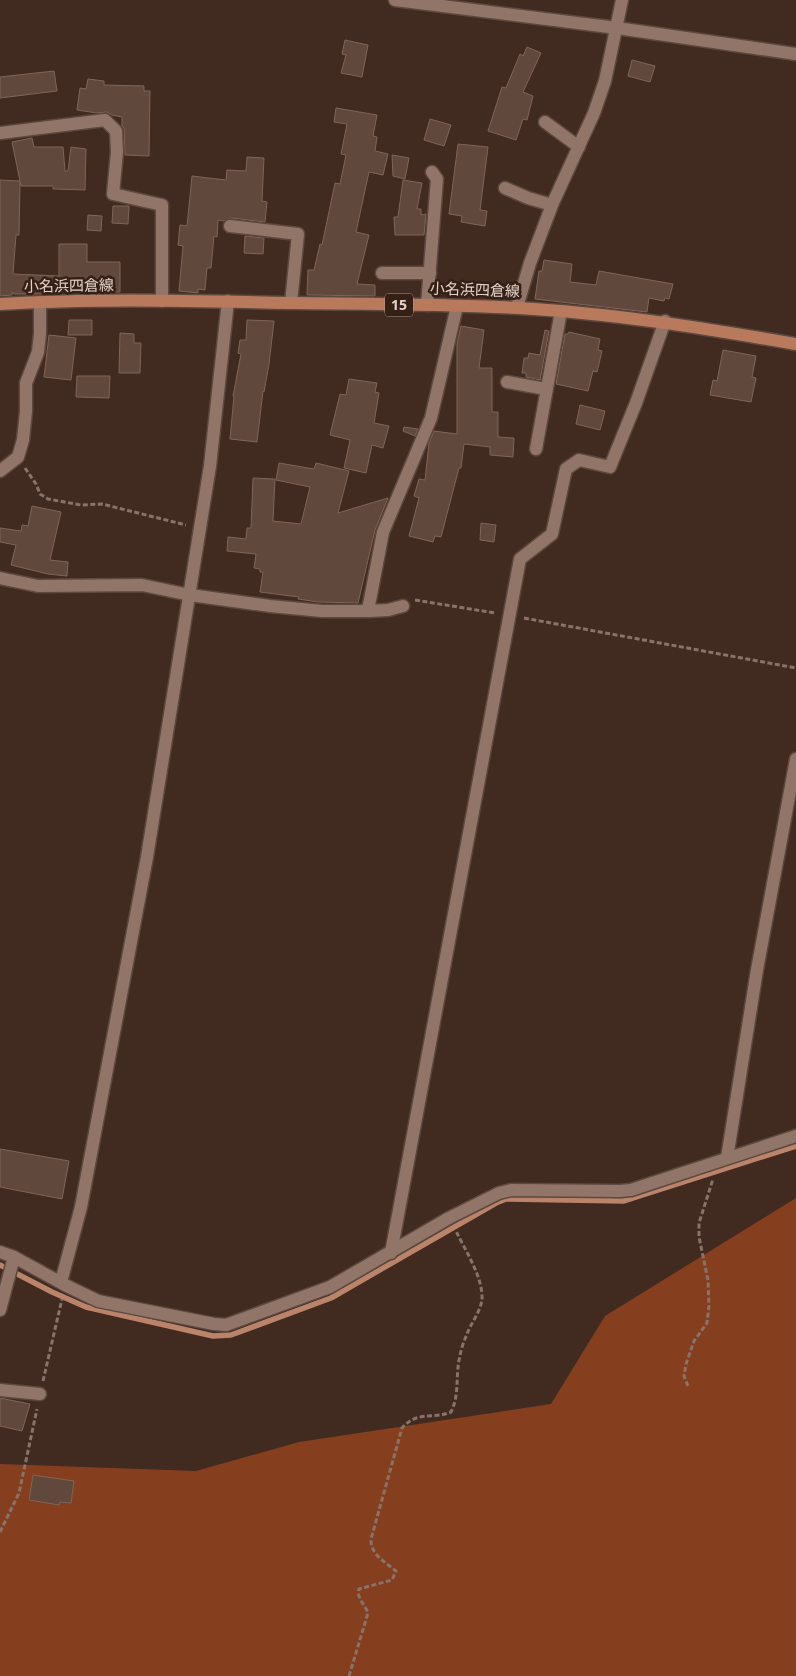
<svg xmlns="http://www.w3.org/2000/svg" width="796" height="1676" font-family="'Noto Sans','Noto Sans JP',sans-serif">
  <style>
    .forest { fill: #853f1e }
    .lines { fill: none; stroke-linecap: round; stroke-linejoin: round }
    .stream { stroke: #bb846a; stroke-width: 5.5 }
    .building { fill: #61483d; stroke: #7f6559 }
    .minor-casing { stroke: #5b483f; stroke-width: 15 }
    .major-casing { stroke: #5b483f; stroke-width: 15 }
    .path { stroke: #87736b; stroke-width: 3; stroke-dasharray: 5 2.5; stroke-linecap: butt }
    .minor { stroke: #917569; stroke-width: 12 }
    .major { stroke: #b8795d; stroke-width: 12 }
    .labels { text-anchor: middle; stroke-width: 5; stroke-linejoin: round; paint-order: stroke }
    .shield { fill: #362016; stroke: #ae9d95; stroke-width: 1 }
    .shield-label { font-size: 14px; font-weight: bold; fill: #e1d2cb }
    .street-label { font-size: 15px; fill: #e1d2cb; stroke: #362016 }
  </style>
  <rect width="100%" height="100%" fill="#412a20"/>
  <polygon class="forest" points="796,1198 796,1676 0,1676 0,1464 196,1471 299,1442 551,1404 605,1316"/>
  <g class="lines">
    <polyline class="stream" points="0,1265 52,1292 86,1307 213,1336 231,1335 331,1298 496,1203 506,1199 624,1201 796,1146"/>
  </g>
  <g class="building">
    <polygon points="345,40 368,45 362,77 341,73 346,55 342,54"/>
    <polygon points="527,47 541,53 523,92 533,96 527,120 523,119 516,140 488,131 502,87 506,88 520,54 523,56"/>
    <polygon points="632,60 655,66 650,82 628,76"/>
    <polygon points="54,71 57,91 0,98 0,77"/>
    <polygon points="88,79 104,81 104,85 144,86 144,91 150,91 149,156 125,155 124,128 122,126 122,117 112,115 107,112 97,113 77,110 80,88 86,89"/>
    <polygon points="336,108 377,115 373,136 377,137 375,151 388,154 383,175 369,172 356,232 369,235 357,284 375,285 375,296 307,295 308,270 314,270 320,244 322,245 335,183 340,184 346,155 341,154 347,124 334,122"/>
    <polygon points="430,119 451,125 444,146 424,140"/>
    <polygon points="32,138 34,147 63,147 65,171 68,171 71,147 86,149 85,190 53,189 53,186 21,186 20,182 19,235 16,235 13,274 59,276 59,244 87,244 87,262 120,262 120,292 46,291 46,294 14,294 12,292 12,295 0,296 0,180 20,181 12,142"/>
    <polygon points="458,144 488,147 480,210 487,211 485,226 461,222 462,216 449,214"/>
    <polygon points="392,155 409,158 405,179 393,176"/>
    <polygon points="247,157 264,158 262,201 267,202 265,222 231,218 224,221 218,220 217,237 214,236 211,268 207,268 205,290 198,289 198,293 179,291 183,246 178,245 180,225 187,226 192,176 226,180 227,170 246,171"/>
    <polygon points="403,180 422,183 417,209 421,209 421,215 426,214 424,235 395,235 394,217 398,217"/>
    <polygon points="113,206 129,206 128,224 112,223"/>
    <polygon points="88,215 102,216 101,231 87,230"/>
    <polygon points="245,236 264,238 263,254 244,253"/>
    <polygon points="544,260 572,264 570,282 596,285 599,271 673,284 669,299 665,298 664,301 649,298 647,312 535,299 539,271 542,271"/>
    <polygon points="69,320 92,320 92,335 68,335"/>
    <polygon points="247,320 274,321 269,364 264,392 263,391 257,442 230,439 234,396 233,396 241,354 238,353 240,340 246,340"/>
    <polygon points="461,326 484,330 479,368 492,368 492,412 498,412 498,437 514,438 513,457 490,455 490,447 464,444 461,468 459,468 441,537 435,536 433,542 409,536 419,498 414,496 419,479 425,480 429,443 434,431 457,434 457,344"/>
    <polygon points="545,330 549,331 540,380 526,377 526,373 522,373 524,358 528,358 529,353 540,355"/>
    <polygon points="569,332 600,339 598,350 602,351 597,372 593,371 588,391 556,384 565,334 568,334"/>
    <polygon points="120,333 134,334 134,343 141,343 140,373 119,373"/>
    <polygon points="49,335 76,338 71,380 44,377"/>
    <polygon points="723,350 756,356 752,377 756,378 751,402 710,395 713,380 717,381"/>
    <polygon points="77,376 110,376 109,398 76,397"/>
    <polygon points="349,379 377,383 375,392 379,393 374,423 389,426 383,448 372,445 366,473 344,468 350,440 330,435 340,394 346,395"/>
    <polygon points="580,405 605,411 600,430 576,424"/>
    <polygon points="404,427 418,429 415,436 403,431"/>
    <polygon points="279,463 314,469 316,463 349,471 338,513 388,498 375,530 358,603 318,602 298,599 299,597 260,592 263,572 260,572 260,569 254,568 256,554 227,551 228,537 246,539 247,528 251,528 253,478 275,479 273,521 301,524 310,487 276,480"/>
    <polygon points="32,506 61,512 50,560 68,562 67,576 48,574 11,565 16,545 0,542 0,528 21,531 22,525 28,526"/>
    <polygon points="481,523 496,525 494,542 480,540"/>
    <polygon points="0,1149 69,1161 62,1199 0,1187"/>
    <polygon points="0,1398 30,1404 22,1431 0,1426"/>
    <polygon points="33,1475 74,1481 71,1503 60,1502 59,1505 29,1500"/>
  </g>
  <g class="lines">
    <g class="minor-casing">
      <g id="minor">
        <polyline points="395,0 617,28 796,54"/>
        <polyline points="545,122 579,147"/>
        <polyline points="0,133 105,120 116,131 117,152 113,194 162,205 162,301"/>
        <polyline points="505,188 528,198 552,205"/>
        <polyline points="230,226 298,234 291,303"/>
        <polyline points="382,273 430,273"/>
        <polyline points="427,305 437,179 432,172"/>
        <polyline points="517,307 530,263 552,205 594,113 605,81 622,0"/>
        <polyline points="507,382 546,389"/>
        <polyline points="536,449 561,311"/>
        <polyline points="0,471 18,457 23,440 26,411 26,383 38,352 40,334 40,302"/>
        <polyline points="0,578 38,586 142,585 190,595 270,606 322,611 369,611 388,610 403,606"/>
        <polyline points="369,611 369,605 383,532 431,418 457,306"/>
        <polyline points="727,1158 757,970 796,759"/>
        <polyline points="0,1252 14,1257 65,1285 98,1301 214,1324 226,1325 330,1287 449,1218 499,1193 511,1190 620,1191 631,1190 796,1136"/>
        <polyline points="391,1253 520,559 552,534 566,469 579,460 610,467 636,403 665,321"/>
        <polyline points="61,1282 81,1207 147,857 210,466 228,301"/>
        <polyline points="0,1310 14,1257"/>
        <polyline points="0,1390 40,1394"/>
      </g>
    </g>
    <g class="major-casing">
      <path id="major" d="M0,304C97,298 195,301 293,303C368,304 443,304 518,308C611,313 703,328 796,344"/>
    </g>
    <g class="path">
      <polyline points="25,468 36,484 40,494 48,499 81,505 102,504 186,525"/>
      <polyline points="415,600 495,613"/>
      <polyline points="524,618 796,668"/>
      <polyline points="43,1381 62,1299"/>
      <polyline points="688,1386 684,1376 686,1364 694,1341 707,1323 709,1306 708,1280 699,1237 699,1223 713,1179"/>
      <polyline points="0,1532 19,1493 37,1409"/>
      <path d="M349,1676L368,1613C365,1605 356,1597 359,1589L392,1580L396,1571C385,1562 370,1554 371,1539L402,1428C418,1410 432,1420 451,1412C460,1394 455,1375 460,1356C461,1349 464,1341 467,1334C471,1323 481,1311 482,1299C483,1277 465,1250 456,1231"/>
    </g>
    <use href="#minor" class="minor"/>
    <use href="#major" class="major"/>
  </g>
  <g class="labels">
    <rect class="shield" x="385" y="293.5" width="28" height="23" rx="4"/>
    <g class="shield-label">
      <text x="399" y="310">15</text>
    </g>
    <g class="street-label">
      <text transform="translate(69 286) rotate(-1)" y="5">小名浜四倉線</text>
      <text transform="translate(475 290) rotate(2)" y="5">小名浜四倉線</text>
    </g>
  </g>
</svg>
